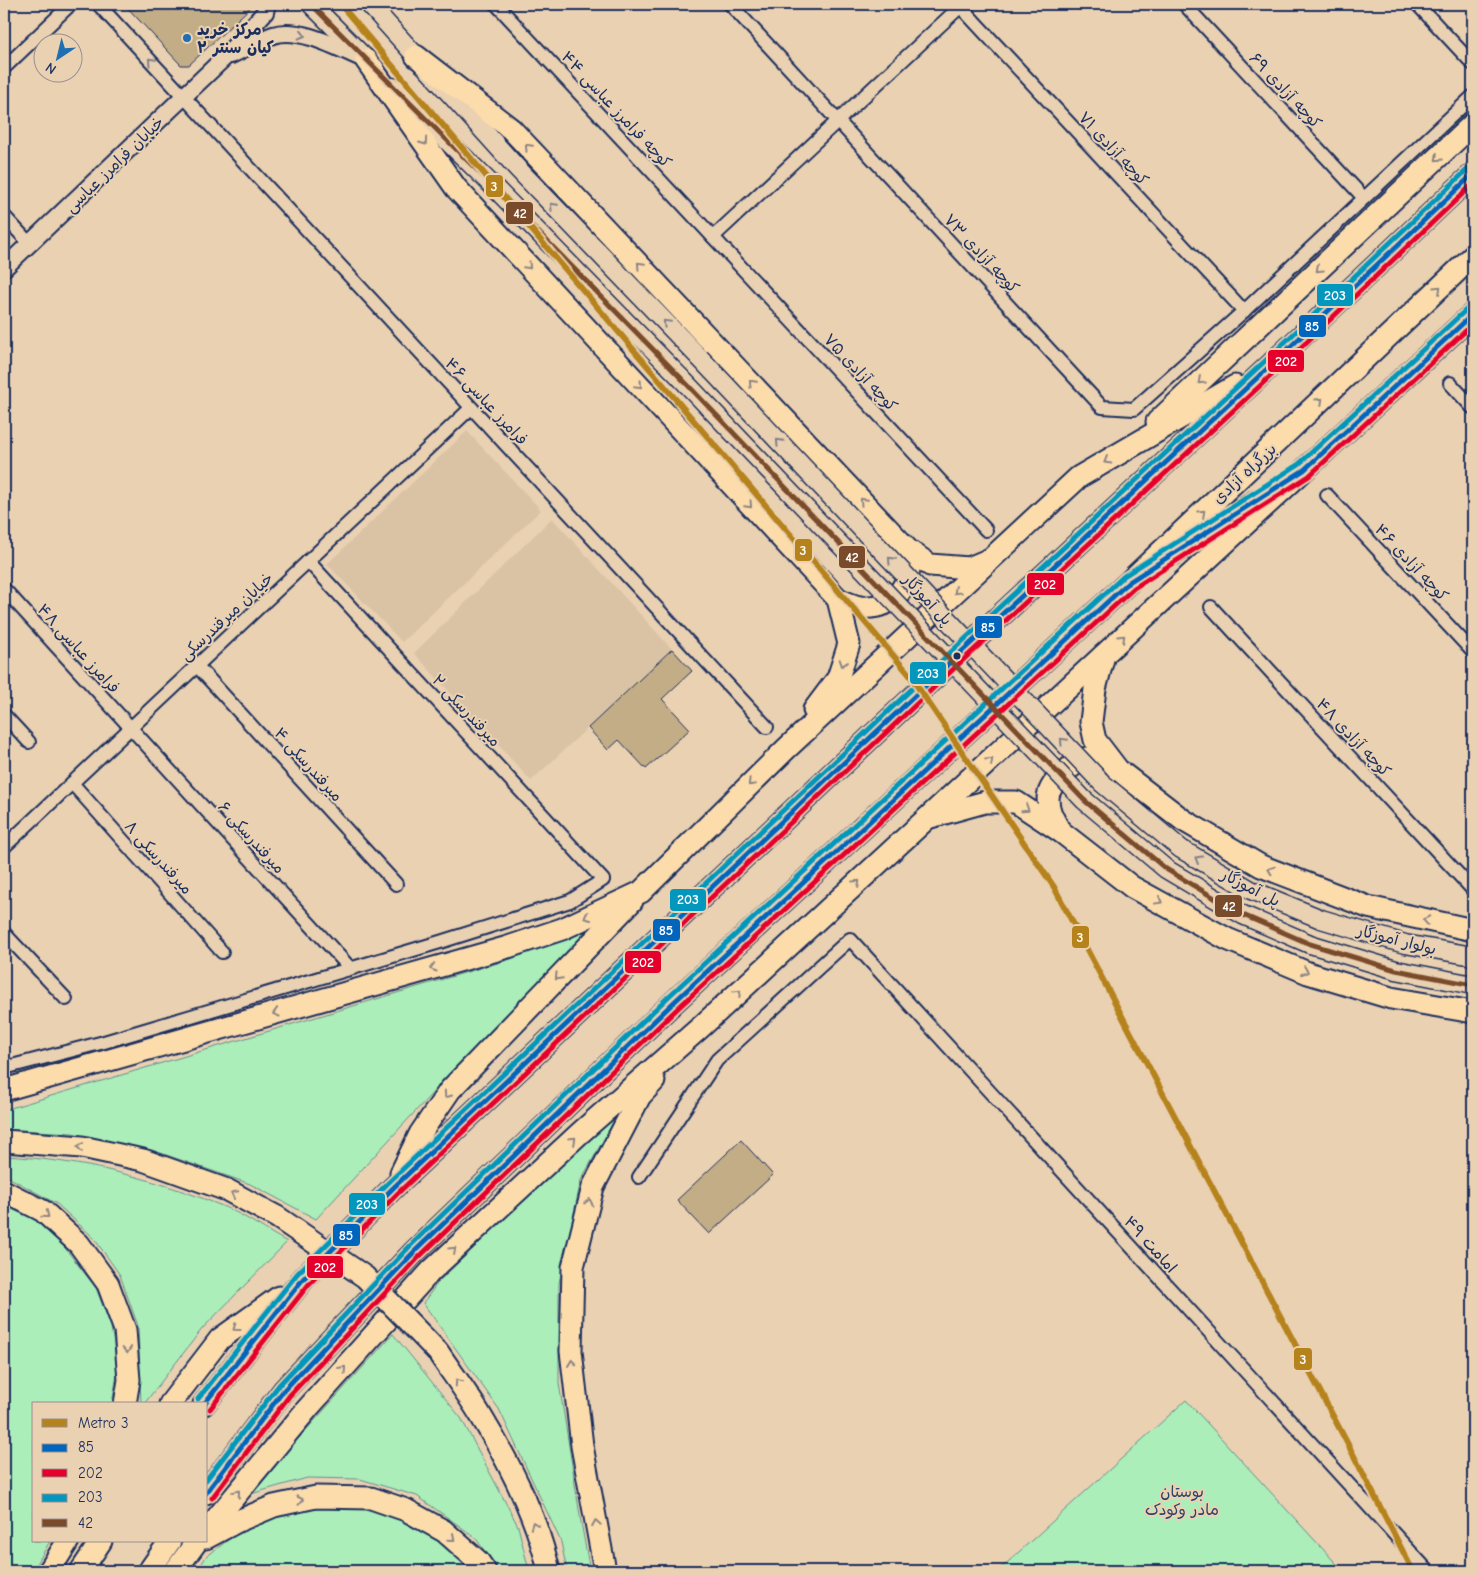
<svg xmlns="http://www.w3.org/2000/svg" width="1477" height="1575" font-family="'Comic Neue','Playpen Sans Arabic',sans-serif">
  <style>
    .built { fill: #dac3a4 }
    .green { fill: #abeeb9; stroke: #638e8c }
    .building { fill: #c3ad87; stroke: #1b2f5e }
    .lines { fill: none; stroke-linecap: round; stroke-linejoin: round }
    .minor-casing { stroke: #1b2f5e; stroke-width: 16 }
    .tertiary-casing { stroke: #1b2f5e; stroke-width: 20 }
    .secondary-casing { stroke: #1b2f5e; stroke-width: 21 }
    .trunk-casing { stroke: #1b2f5e; stroke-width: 25 }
    .minor { stroke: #ead1b2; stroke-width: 12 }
    .tertiary { stroke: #ead1b2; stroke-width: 16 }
    .secondary { stroke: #ead1b2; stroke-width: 18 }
    .trunk { stroke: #fddcac; stroke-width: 21 }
    .secondary-bridge-casing { stroke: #1b2f5e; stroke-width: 21; stroke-linecap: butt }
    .trunk-bridge-casing { stroke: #1b2f5e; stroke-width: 25; stroke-linecap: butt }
    .secondary-bridge { stroke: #ead1b2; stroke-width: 18 }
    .trunk-bridge { stroke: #fddcac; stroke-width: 21 }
    .bus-1-casing { stroke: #ead1b2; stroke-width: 9 }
    .bus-2-casing { stroke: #ead1b2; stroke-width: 9 }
    .bus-3-casing { stroke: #ead1b2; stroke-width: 9 }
    .bus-4-casing { stroke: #ead1b2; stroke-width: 9 }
    .bus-1 { stroke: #0065bd; stroke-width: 5 }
    .bus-2 { stroke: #e4002b; stroke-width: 5 }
    .bus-3 { stroke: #0497bd; stroke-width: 5 }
    .bus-4 { stroke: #7a4b2a; stroke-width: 5 }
    .metro-1-casing { stroke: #ead1b2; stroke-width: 10 }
    .metro-1 { stroke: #b5821c; stroke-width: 6 }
    .oneway { stroke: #828088 }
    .oneway2 { stroke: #8c8685 }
    .poi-dot { fill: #1f6fb2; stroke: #ead1b2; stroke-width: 2 }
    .bus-dot { fill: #1b2f5e; stroke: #ead1b2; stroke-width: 2 }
    .labels { text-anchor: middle; stroke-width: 4; stroke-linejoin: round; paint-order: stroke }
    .poi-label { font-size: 16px; font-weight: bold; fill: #1b2f5e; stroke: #ead1b2; text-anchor: start }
    .street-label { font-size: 16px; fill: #1b2f5e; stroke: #ead1b2 }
    .park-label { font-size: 16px; fill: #294267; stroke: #ead1b2 }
    .line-badge { stroke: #ead1b2; stroke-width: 2 }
    .badge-label { font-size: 14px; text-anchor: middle; font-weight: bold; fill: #fff }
  </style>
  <rect width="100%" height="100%" fill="#ead1b2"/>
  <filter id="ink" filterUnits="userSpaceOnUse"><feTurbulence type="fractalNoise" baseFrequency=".02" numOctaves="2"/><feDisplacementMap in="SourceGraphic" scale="10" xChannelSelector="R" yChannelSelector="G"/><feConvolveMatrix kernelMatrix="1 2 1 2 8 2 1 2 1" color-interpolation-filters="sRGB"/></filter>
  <g filter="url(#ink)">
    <g class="built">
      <polygon points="467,431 541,510 402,642 327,564"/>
      <polygon points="552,518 672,649 531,781 414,653"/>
    </g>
    <g class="green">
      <polygon points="596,928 461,1062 316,1219 250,1184 152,1150 72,1133 4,1129 4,1110 511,959"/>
      <polygon points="622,1107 581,1180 559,1283 559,1383 581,1522 590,1571 567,1571 561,1542 499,1409 423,1303 439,1281"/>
      <path d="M4,1156C81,1160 155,1178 227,1208C247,1217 267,1231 287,1242L202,1329L144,1404H141L138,1326L120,1275L93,1237L57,1204L10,1178L4,1177Z"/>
      <polygon points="4,1206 34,1219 65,1248 96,1288 111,1327 118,1368 112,1404 34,1404 34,1541 50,1541 33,1571 4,1571"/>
      <polygon points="393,1334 461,1418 518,1526 529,1571 498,1571 475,1537 417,1496 360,1479 307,1478 247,1495"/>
      <polygon points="1186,1400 1343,1571 998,1571"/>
      <polygon points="301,1504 358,1505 414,1522 462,1560 470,1571 197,1571 206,1557 250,1523"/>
    </g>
    <g class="building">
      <polygon points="124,4 254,4 189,65 181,65"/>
      <polygon points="672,649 692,671 662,699 690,729 646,769 619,740 608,750 588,728"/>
      <polygon points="741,1140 773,1175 709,1234 677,1200"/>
    </g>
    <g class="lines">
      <g class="minor-casing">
        <g id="minor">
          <polyline points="98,4 767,727"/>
          <polyline points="496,4 986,530"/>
          <polyline points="730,4 1102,407 1134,409 1244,311 1473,96"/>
          <polyline points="958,4 1244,311"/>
          <polyline points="1184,4 1364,198"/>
          <polyline points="1417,4 1473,64"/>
          <polyline points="4,68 71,4"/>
          <polyline points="4,216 30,244"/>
          <polyline points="713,237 963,4"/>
          <polyline points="1450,383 1473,408"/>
          <polyline points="1327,495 1473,652"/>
          <polyline points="4,589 350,968"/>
          <polyline points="1211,607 1473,890"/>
          <polyline points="197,666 396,884"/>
          <polyline points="4,715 29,742"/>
          <polyline points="72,783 222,952"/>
          <polyline points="4,847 471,408"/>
          <polyline points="4,933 66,999"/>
          <polyline points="4,1068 104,1042 440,942 570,901 603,880 308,561"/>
          <polyline points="639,1177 717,1060 850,939 1428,1571"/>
        </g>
      </g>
      <g class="tertiary-casing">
        <g id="tertiary">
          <path d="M231,55C245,49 259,40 273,35C300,26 340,49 366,60"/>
          <polyline points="4,268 224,58 265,12 267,4"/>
        </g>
      </g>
      <g class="secondary-casing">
        <g id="secondary">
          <polyline points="311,4 375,68"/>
          <polyline points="369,4 517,168 700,358"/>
          <polyline points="393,87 494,187 681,378"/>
          <polyline points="1321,919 1405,944 1473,956"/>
          <polyline points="1310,944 1396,970 1473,985"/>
        </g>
      </g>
      <g class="trunk-casing">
        <g id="trunk">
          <polyline points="416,56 511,129 908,550 930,565 969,568 988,560"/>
          <path d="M366,60L456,188L838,599C845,602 853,606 860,607C896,610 914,583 908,550"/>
          <polyline points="1157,422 1473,124"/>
          <polyline points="1171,555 1257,500"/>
          <polyline points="1104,655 1095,689 1091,722 1095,740 1118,770 1183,820 1261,866 1368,907 1473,930"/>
          <polyline points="814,710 838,678 849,644 838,599"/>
          <polyline points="931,817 985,802 1016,802 1060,831 1132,887 1227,939 1308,973 1391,998 1473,1012"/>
          <path d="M1060,831C1054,820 1048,812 1048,799C1048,783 1073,763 1087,758C1091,757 1095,759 1099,759"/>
          <polyline points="4,1090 508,947 562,929 641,892 786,749 1079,477 1235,386"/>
          <polyline points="4,1141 82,1147 143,1160 227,1190 277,1217"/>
          <polyline points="401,1173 420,1134 450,1090 632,901"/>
          <polyline points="4,1191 43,1211 79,1244 108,1284 125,1330 129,1380 125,1404"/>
          <path d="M438,1352C452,1373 468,1394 481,1416C510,1464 537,1517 549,1571"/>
          <polyline points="170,1404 220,1339 279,1297"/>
          <polyline points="204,1404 303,1279 393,1188 957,656 1270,366 1473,174"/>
          <polyline points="206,1493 284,1390 413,1253 673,1003 1129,582 1473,256"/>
          <polyline points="206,1531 308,1408 431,1271 580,1133 702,1026 1473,314"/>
          <polyline points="206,1538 238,1521 274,1506 316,1497 371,1498 406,1510 444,1531 478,1561 485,1571"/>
          <polyline points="49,1571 68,1541"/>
          <polyline points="81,1571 101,1541"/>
          <polyline points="149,1571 170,1541"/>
          <polyline points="175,1571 197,1541"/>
          <polyline points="605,1571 582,1446 571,1351 573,1267 593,1187 640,1096 654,1081"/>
        </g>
      </g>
      <use href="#minor" class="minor"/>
      <use href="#tertiary" class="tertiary"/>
      <use href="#secondary" class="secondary"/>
      <use href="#trunk" class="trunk"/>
      <g class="secondary-bridge-casing">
        <g id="secondary-bridge">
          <polyline points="700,358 1102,783 1181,849 1251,890 1321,919"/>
          <polyline points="681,378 1084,800 1166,869 1243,915 1310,944"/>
        </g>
      </g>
      <g class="trunk-bridge-casing">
        <polyline id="trunk-bridge" points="277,1217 365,1277 438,1352"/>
      </g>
      <use href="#secondary-bridge" class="secondary-bridge"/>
      <use href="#trunk-bridge" class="trunk-bridge"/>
      <g class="bus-1-casing">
        <g id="bus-1">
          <polyline points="204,1404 303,1279 393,1188 957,656 1270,366 1473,174"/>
          <polyline points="206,1493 284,1390 413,1253 673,1003 1129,582 1304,470 1473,314"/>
        </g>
      </g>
      <g class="bus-2-casing">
        <g id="bus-2">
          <polyline points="210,1409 309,1284 398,1193 962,661 1275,372 1473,184"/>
          <polyline points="212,1498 290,1395 418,1258 678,1008 1134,588 1309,476 1473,324"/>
        </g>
      </g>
      <g class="bus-3-casing">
        <g id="bus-3">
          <polyline points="198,1399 297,1274 388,1183 952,651 1265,361 1468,169"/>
          <polyline points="206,1480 279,1385 408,1248 668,997 1124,576 1299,464 1468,308"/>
        </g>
      </g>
      <g class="bus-4-casing">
        <polyline id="bus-4" points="311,4 494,187 681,378 1084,800 1166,869 1243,915 1310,944 1396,970 1473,985"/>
      </g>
      <use href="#bus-1" class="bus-1"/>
      <use href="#bus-2" class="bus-2"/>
      <use href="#bus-3" class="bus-3"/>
      <use href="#bus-4" class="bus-4"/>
      <g class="metro-1-casing">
        <polyline id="metro-1" points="340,4 909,674 1054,887 1354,1456 1413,1571"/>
      </g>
      <use href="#metro-1" class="metro-1"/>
    </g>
    <defs><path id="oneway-chevron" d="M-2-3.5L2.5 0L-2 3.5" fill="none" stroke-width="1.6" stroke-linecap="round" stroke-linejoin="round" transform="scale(1.25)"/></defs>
    <g class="oneway">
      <use href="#oneway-chevron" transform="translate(302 35) rotate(14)"/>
      <use href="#oneway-chevron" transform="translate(151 61) rotate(-133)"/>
      <use href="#oneway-chevron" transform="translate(553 206) rotate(-134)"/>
      <use href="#oneway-chevron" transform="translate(666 323) rotate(-134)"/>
      <use href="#oneway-chevron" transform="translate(779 442) rotate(-133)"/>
      <use href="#oneway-chevron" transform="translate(891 560) rotate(-133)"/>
      <use href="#oneway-chevron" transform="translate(1063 741) rotate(-133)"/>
      <use href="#oneway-chevron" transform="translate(1198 859) rotate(-150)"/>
    </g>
    <g class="oneway2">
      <use href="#oneway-chevron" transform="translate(424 142) rotate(55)"/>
      <use href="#oneway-chevron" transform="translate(528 147) rotate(-133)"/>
      <use href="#oneway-chevron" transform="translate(1438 158) rotate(137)"/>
      <use href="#oneway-chevron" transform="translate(640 265) rotate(-133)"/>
      <use href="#oneway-chevron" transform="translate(528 266) rotate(47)"/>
      <use href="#oneway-chevron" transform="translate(1319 269) rotate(137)"/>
      <use href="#oneway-chevron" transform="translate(1438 289) rotate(-43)"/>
      <use href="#oneway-chevron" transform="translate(1201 381) rotate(137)"/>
      <use href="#oneway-chevron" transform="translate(752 383) rotate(-133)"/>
      <use href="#oneway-chevron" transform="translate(639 385) rotate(47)"/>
      <use href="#oneway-chevron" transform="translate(1320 401) rotate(-43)"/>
      <use href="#oneway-chevron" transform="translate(1107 461) rotate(150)"/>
      <use href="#oneway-chevron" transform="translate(863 501) rotate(-133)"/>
      <use href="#oneway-chevron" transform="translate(749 505) rotate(47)"/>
      <use href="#oneway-chevron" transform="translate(1202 513) rotate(-43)"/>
      <use href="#oneway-chevron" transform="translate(957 591) rotate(137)"/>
      <use href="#oneway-chevron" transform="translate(1122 638) rotate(-43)"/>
      <use href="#oneway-chevron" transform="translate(843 663) rotate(109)"/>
      <use href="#oneway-chevron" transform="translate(990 761) rotate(-43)"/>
      <use href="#oneway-chevron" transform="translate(751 783) rotate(135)"/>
      <use href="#oneway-chevron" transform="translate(1026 809) rotate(33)"/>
      <use href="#oneway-chevron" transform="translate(1271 870) rotate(-159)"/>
      <use href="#oneway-chevron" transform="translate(857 883) rotate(-43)"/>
      <use href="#oneway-chevron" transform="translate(1159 901) rotate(29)"/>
      <use href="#oneway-chevron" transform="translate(587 917) rotate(155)"/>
      <use href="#oneway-chevron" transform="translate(1426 920) rotate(-168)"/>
      <use href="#oneway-chevron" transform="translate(433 968) rotate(164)"/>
      <use href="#oneway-chevron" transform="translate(1305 971) rotate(21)"/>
      <use href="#oneway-chevron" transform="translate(558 977) rotate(134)"/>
      <use href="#oneway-chevron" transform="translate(738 993) rotate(-43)"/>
      <use href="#oneway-chevron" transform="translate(276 1013) rotate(164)"/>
      <use href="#oneway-chevron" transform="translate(447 1095) rotate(125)"/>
      <use href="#oneway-chevron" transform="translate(573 1140) rotate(-43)"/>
      <use href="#oneway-chevron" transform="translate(80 1147) rotate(-172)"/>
      <use href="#oneway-chevron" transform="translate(234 1194) rotate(-152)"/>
      <use href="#oneway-chevron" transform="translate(589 1202) rotate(-76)"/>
      <use href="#oneway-chevron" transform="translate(46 1215) rotate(39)"/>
      <use href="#oneway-chevron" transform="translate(453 1250) rotate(-43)"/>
      <use href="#oneway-chevron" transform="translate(236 1328) rotate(144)"/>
      <use href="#oneway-chevron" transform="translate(127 1350) rotate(85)"/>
      <use href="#oneway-chevron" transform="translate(572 1363) rotate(-97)"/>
      <use href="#oneway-chevron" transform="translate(343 1369) rotate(-48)"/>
      <use href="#oneway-chevron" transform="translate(458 1382) rotate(-125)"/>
      <use href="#oneway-chevron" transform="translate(237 1493) rotate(-50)"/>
      <use href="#oneway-chevron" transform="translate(300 1500) rotate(-12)"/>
      <use href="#oneway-chevron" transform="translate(596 1523) rotate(-100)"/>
      <use href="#oneway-chevron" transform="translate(534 1525) rotate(-111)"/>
      <use href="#oneway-chevron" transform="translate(452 1538) rotate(41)"/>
    </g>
  </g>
  <circle class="poi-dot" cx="187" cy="38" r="5"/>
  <circle class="bus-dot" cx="957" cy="656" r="4.5"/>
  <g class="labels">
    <g class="poi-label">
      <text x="197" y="35">مرکز خرید<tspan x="197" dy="18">کیان سنتر ۲</tspan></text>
    </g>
    <g class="street-label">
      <text transform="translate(1286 90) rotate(47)" y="6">کوچه آزادی ۶۹</text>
      <text transform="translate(617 109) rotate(47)" y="6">کوچه فرامرز عباسی ۴۴</text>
      <text transform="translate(1114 148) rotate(47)" y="6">کوچه آزادی ۷۱</text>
      <text transform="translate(114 164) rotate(-44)" y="6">خیابان فرامرز عباسی</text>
      <text transform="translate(982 253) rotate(47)" y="6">کوچه آزادی ۷۳</text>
      <text transform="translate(861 372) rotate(47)" y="6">کوچه آزادی ۷۵</text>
      <text transform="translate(487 401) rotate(47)" y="6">فرامرز عباسی ۴۶</text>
      <text transform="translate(1244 473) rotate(-43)" y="6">بزرگراه آزادی</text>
      <text transform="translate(1412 562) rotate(47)" y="6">کوچه آزادی ۴۶</text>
      <text transform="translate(928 599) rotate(47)" y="6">پل آموزگار</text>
      <text transform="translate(226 616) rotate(-43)" y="6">خیابان میرفندرسکی</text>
      <text transform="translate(79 648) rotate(48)" y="6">فرامرز عباسی ۴۸</text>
      <text transform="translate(467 710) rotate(47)" y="6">میرفندرسکی ۲</text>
      <text transform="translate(1354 737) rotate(47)" y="6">کوچه آزادی ۴۸</text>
      <text transform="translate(309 764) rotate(48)" y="6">میرفندرسکی ۴</text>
      <text transform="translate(252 837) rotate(48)" y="6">میرفندرسکی ۶</text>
      <text transform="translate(159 857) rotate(48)" y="6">میرفندرسکی ۸</text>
      <text transform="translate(1251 887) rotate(27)" y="6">پل آموزگار</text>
      <text transform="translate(1397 939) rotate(14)" y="6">بولوار آموزگار</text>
      <text transform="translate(1151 1244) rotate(48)" y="6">امامت ۴۹</text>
    </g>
    <g class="park-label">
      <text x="1182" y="1497">بوستان<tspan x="1182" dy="18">مادر وکودک</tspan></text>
    </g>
  </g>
  <g class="line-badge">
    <rect x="485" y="174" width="19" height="24" rx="5" fill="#b5821c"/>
    <rect x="505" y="201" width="29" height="24" rx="5" fill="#7a4b2a"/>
    <rect x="1316" y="283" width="38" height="24" rx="5" fill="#0497bd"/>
    <rect x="1298" y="314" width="29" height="24" rx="5" fill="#0065bd"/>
    <rect x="1267" y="349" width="38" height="24" rx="5" fill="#e4002b"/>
    <rect x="794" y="538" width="19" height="24" rx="5" fill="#b5821c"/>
    <rect x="838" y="545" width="28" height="24" rx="5" fill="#7a4b2a"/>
    <rect x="1026" y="572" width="39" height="24" rx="5" fill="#e4002b"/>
    <rect x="974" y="615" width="29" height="24" rx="5" fill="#0065bd"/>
    <rect x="909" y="661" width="38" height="24" rx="5" fill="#0497bd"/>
    <rect x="669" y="888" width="38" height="24" rx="5" fill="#0497bd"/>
    <rect x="1214" y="894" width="29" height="24" rx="5" fill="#7a4b2a"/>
    <rect x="652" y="918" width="29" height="24" rx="5" fill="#0065bd"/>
    <rect x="1071" y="925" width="19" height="24" rx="5" fill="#b5821c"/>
    <rect x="624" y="950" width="38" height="24" rx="5" fill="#e4002b"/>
    <rect x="348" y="1192" width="38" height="24" rx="5" fill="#0497bd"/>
    <rect x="332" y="1223" width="29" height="24" rx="5" fill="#0065bd"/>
    <rect x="306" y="1255" width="38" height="24" rx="5" fill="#e4002b"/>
    <rect x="1293" y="1347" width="20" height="24" rx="5" fill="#b5821c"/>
  </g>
  <g class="badge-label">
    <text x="494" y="191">3</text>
    <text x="520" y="218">42</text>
    <text x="1335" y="300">203</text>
    <text x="1312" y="331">85</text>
    <text x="1286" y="366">202</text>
    <text x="803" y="555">3</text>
    <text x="852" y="562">42</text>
    <text x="1045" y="589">202</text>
    <text x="988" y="632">85</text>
    <text x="928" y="678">203</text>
    <text x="688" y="904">203</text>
    <text x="1229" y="911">42</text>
    <text x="666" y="935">85</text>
    <text x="1080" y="942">3</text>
    <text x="643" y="967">202</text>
    <text x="367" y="1209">203</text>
    <text x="346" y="1240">85</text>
    <text x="325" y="1272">202</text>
    <text x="1303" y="1364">3</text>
  </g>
  <rect width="1477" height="1575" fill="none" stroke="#ead1b2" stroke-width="20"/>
  <rect x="10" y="10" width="1457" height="1555" fill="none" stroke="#1b2f5e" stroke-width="2" filter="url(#ink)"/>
  <rect x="32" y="1402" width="175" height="140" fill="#ead1b2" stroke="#979090"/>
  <rect x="42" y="1419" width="25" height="8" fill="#b5821c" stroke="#979090"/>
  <text x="78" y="1428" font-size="15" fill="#1b2f5e">Metro 3</text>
  <rect x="42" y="1444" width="25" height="8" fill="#0065bd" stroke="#979090"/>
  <text x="78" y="1452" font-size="15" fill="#1b2f5e">85</text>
  <rect x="42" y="1469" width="25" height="8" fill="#e4002b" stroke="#979090"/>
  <text x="78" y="1478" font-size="15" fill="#1b2f5e">202</text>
  <rect x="42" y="1494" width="25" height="8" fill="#0497bd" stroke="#979090"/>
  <text x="78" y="1502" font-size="15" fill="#1b2f5e">203</text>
  <rect x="42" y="1519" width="25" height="8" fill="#7a4b2a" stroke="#979090"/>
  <text x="78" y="1528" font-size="15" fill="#1b2f5e">42</text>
  <g transform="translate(58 58) rotate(215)"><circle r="24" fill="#ead1b2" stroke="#979090"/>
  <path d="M0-4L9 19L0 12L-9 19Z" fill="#1f6fb2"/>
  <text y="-8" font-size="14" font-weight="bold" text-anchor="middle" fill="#1b2f5e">N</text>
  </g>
</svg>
